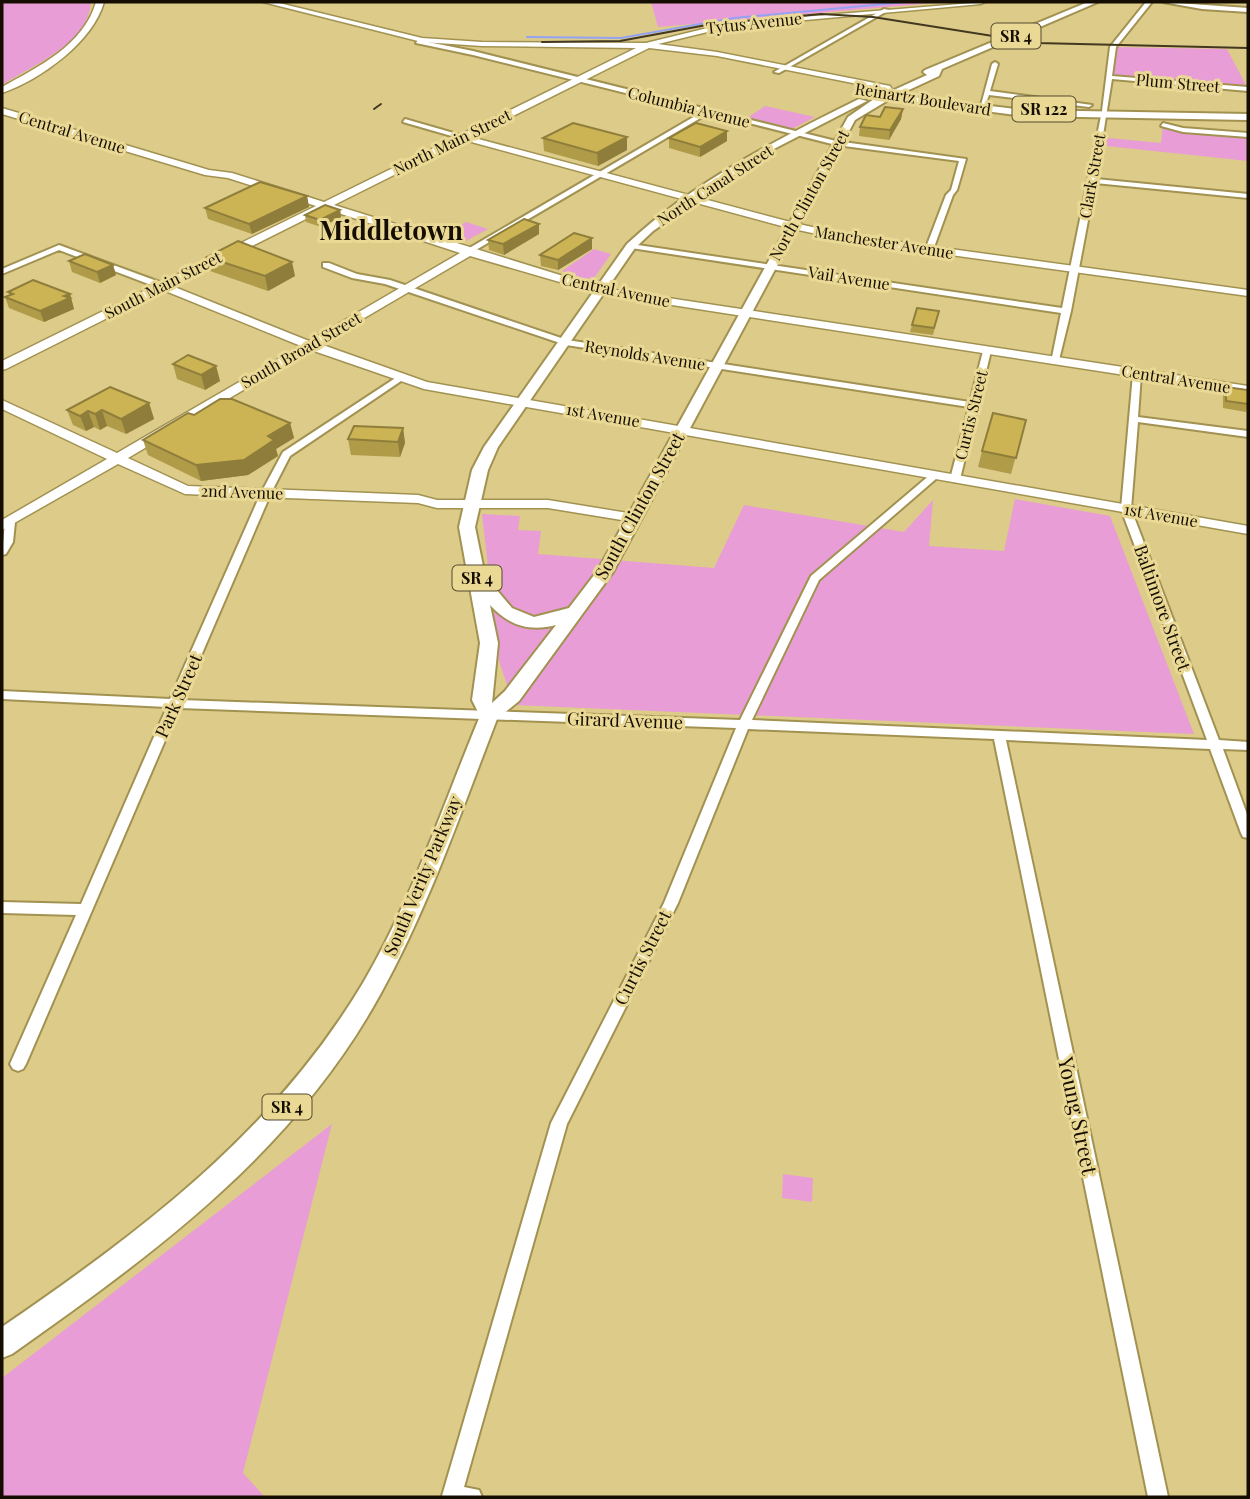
<svg xmlns="http://www.w3.org/2000/svg" width="1250" height="1499" font-family="'Playfair Display',serif">
  <style>
    .green { fill: #e89dd6 }
    .lines { fill: none; stroke-linecap: round; stroke-linejoin: round }
    .stream { stroke: #93a2f3; stroke-width: 2 }
    .street-casing { stroke: #a29251; stroke-width: 4 }
    .secondary-casing { stroke: #a29251; stroke-width: 3 }
    .primary-casing { stroke: #a29251; stroke-width: 4 }
    .street { fill: #fff; fill-rule: evenodd }
    .secondary { fill: #fff; fill-rule: evenodd }
    .primary { fill: #fff; fill-rule: evenodd }
    .rail { stroke: #42381f; stroke-width: 2 }
    .wall { fill: #af9b48 }
    .shaded-wall { fill: #8f7e3b }
    .building { fill: #ccb454; stroke: #8f7e3b; stroke-width: 2 }
    .labels { text-anchor: middle; stroke-width: 6; stroke-linejoin: round; paint-order: stroke }
    .far-street-label { font-size: 16px; fill: #150e00; stroke: #ead895 }
    .shield { fill: #ead895; stroke: #554b2d; stroke-width: 2 }
    .shield-label { font-size: 16px; font-weight: bold; fill: #150e00 }
    .street-label { font-size: 18px; fill: #150e00; stroke: #ead895 }
    .near-street-label { font-size: 21px; fill: #150e00; stroke: #ead895 }
    .far-town-label { font-size: 26px; font-weight: bold; fill: #150e00; stroke: #ead895 }
  </style>
  <rect width="100%" height="100%" fill="#ddcb89"/>
  <g class="green">
    <path d="M2,2H91C88,44 33,65 2,85Z"/>
    <polygon points="651,2 945,2 658,27"/>
    <polygon points="1113,47 1227,49 1248,89 1109,77"/>
    <polygon points="765,106 815,117 792,129 747,118"/>
    <polygon points="1163,125 1183,131 1248,135 1248,161 1097,145 1098,137 1161,143"/>
    <polygon points="466,222 488,229 464,242 442,235"/>
    <polygon points="594,249 611,254 594,278 586,279 562,271"/>
    <polygon points="1015,499 1110,516 1194,734 514,705 499,661 482,514 520,516 518,530 541,531 538,554 714,568 744,505 904,532 933,500 929,546 1004,551"/>
    <polygon points="332,1124 243,1473 265,1497 2,1497 2,1378"/>
    <polygon points="783,1174 813,1178 812,1202 782,1198"/>
  </g>
  <g class="lines">
    <polyline class="stream" points="527,37 621,38 734,18 906,2"/>
    <g class="street-casing">
      <g id="street">
        <polygon points="1146,2 1152,2 1116,47 1112,76 1248,87 1248,91 1112,79 1096,179 1248,194 1248,198 1095,183 1071,311 1058,364 1051,362 1061,313 631,248 627,246 631,244 1062,308 1102,111 1110,47"/>
        <polygon points="1163,2 1248,8 1248,12 1202,9"/>
        <polygon points="884,9 889,10 779,73 774,72"/>
        <polygon points="418,40 473,51 836,141 966,159 957,190 953,195 933,250 929,252 925,250 946,195 951,190 959,161 836,145 709,113 469,254 465,252 466,250 702,112 473,55 416,43"/>
        <polygon points="995,62 998,64 990,91 1092,105 1089,107 989,95 985,105 981,105 992,64"/>
        <polygon points="405,119 464,136 465,137 462,139 403,122"/>
        <polygon points="1163,123 1183,128 1248,133 1248,137 1183,132 1161,126"/>
        <polygon points="59,245 165,284 166,286 159,288 59,250 2,274 2,269"/>
        <polygon points="323,263 329,263 357,274 390,280 567,340 970,402 983,351 987,348 991,351 960,479 955,482 950,479 969,407 566,345 385,284 352,278 323,267"/>
        <polygon points="1137,371 1141,374 1138,417 1248,431 1248,437 1138,422 1131,509 1219,740 1248,742 1248,750 1223,749 1248,817 1248,838 1243,837 1241,833 1210,749 1006,740 1168,1497 1148,1497 994,739 748,729 678,903 567,1124 464,1487 479,1490 482,1497 442,1496 551,1123 664,903 736,728 179,708 26,1064 23,1069 18,1071 13,1069 10,1064 76,915 2,913 2,902 81,904 167,707 2,699 2,691 170,699 261,493 283,452 397,377 404,379 290,456 271,493 182,700 740,720 811,576 931,474 937,474 937,478 819,580 752,720 1207,740 1121,509 1133,374"/>
        <polygon points="10,519 15,522 13,542 6,554 2,555 5,522"/>
      </g>
    </g>
    <g class="secondary-casing">
      <g id="secondary">
        <path d="M96,2H104C93,42 40,80 2,93V87C38,67 84,45 96,2Z"/>
        <path d="M263,2H275L422,38L482,42L646,43L728,23L985,2L981,4L728,27L658,44L717,52L890,86L893,91L717,56L649,48L471,137L794,223L849,235L1248,290V296L849,241L789,228L464,140L334,205L602,288L1248,386V394L601,294L470,256L320,344L427,382L1248,526V534L424,389L311,350L128,458L188,486L418,495L437,500H548L634,514L641,518L634,522L548,508H437L418,503L185,494L118,464L2,530V520L107,459L2,409V400L117,453L301,346L163,290L6,369L2,370V361L316,206L228,178L205,175L2,114V108L209,170L232,173L324,202L636,48L482,46L422,42ZM326,209L460,253L309,341L172,286Z"/>
      </g>
    </g>
    <g class="primary-casing">
      <path id="primary" d="M1088,2H1098L942,69L939,76L898,95L1024,110L1248,114V120L1024,116L890,99L855,120L613,572L519,701L497,719C461,812 429,906 381,993C295,1151 155,1253 12,1354L2,1358V1327C142,1231 274,1132 363,983C412,900 443,805 480,716L472,700L480,643L459,527L472,470L484,447L627,244C693,182 778,139 859,99L867,101L766,153L653,231L635,248L498,447L488,470L475,527L485,576L512,608L534,617L569,608L598,570L848,117L874,99L927,75L923,72L925,70ZM490,605C509,626 530,632 556,625L505,691L492,703L498,643Z"/>
    </g>
    <use href="#street" class="street"/>
    <use href="#secondary" class="secondary"/>
    <use href="#primary" class="primary"/>
    <g class="rail">
      <polyline points="542,42 620,41 712,24 821,14 873,17 1037,43 1248,48"/>
      <polyline points="374,109 381,104"/>
    </g>
  </g>
  <g class="wall">
    <polygon points="903,109 901,119 889,140 859,136 860,127 880,117"/>
    <polygon points="627,137 627,150 598,166 544,151 543,138"/>
    <polygon points="669,138 727,141 700,157 669,148"/>
    <polygon points="307,196 309,207 252,234 208,219 205,208"/>
    <polygon points="340,210 341,217 321,227 306,222 305,215"/>
    <polygon points="539,224 539,234 504,255 489,250 488,240"/>
    <polygon points="592,238 592,249 558,270 541,266 540,255"/>
    <polygon points="207,257 295,276 268,291 210,271"/>
    <polygon points="69,261 113,265 116,275 100,283 72,272"/>
    <polygon points="8,292 70,294 74,309 44,322 9,308 5,297 10,295"/>
    <polygon points="939,311 933,335 910,332 912,325"/>
    <polygon points="173,364 216,366 220,381 205,390 177,379"/>
    <polygon points="1226,387 1248,390 1248,405 1246,412 1223,408 1223,394"/>
    <polygon points="149,403 154,419 126,434 107,426 100,430 94,427 86,431 73,425 67,410"/>
    <polygon points="194,415 290,423 294,438 276,449 278,456 248,475 201,481 148,455 143,440"/>
    <polygon points="1026,420 1011,474 978,467 982,451"/>
    <polygon points="403,428 405,443 400,457 351,455 348,439"/>
  </g>
  <g class="shaded-wall">
    <polygon points="903,109 901,119 889,140 890,130"/>
    <polygon points="727,131 727,141 700,157 700,147"/>
    <polygon points="627,137 627,150 598,166 597,153"/>
    <polygon points="307,196 309,207 252,234 249,224"/>
    <polygon points="340,210 341,217 321,227 320,220"/>
    <polygon points="539,224 539,234 504,255 503,244"/>
    <polygon points="592,238 592,249 558,270 558,260"/>
    <polygon points="292,262 295,276 268,291 265,276"/>
    <polygon points="113,265 116,275 100,283 97,272"/>
    <polygon points="70,294 74,309 44,322 40,311"/>
    <polygon points="216,366 220,381 205,390 201,375"/>
    <polygon points="149,403 154,419 126,434 121,419"/>
    <polygon points="102,410 107,426 100,430 95,414"/>
    <polygon points="88,411 94,427 86,431 80,416"/>
    <polygon points="290,423 294,438 276,449 278,456 248,475 201,481 196,465 268,436"/>
    <polygon points="403,428 405,443 400,457 398,442"/>
  </g>
  <g class="building">
    <polygon points="885,107 903,109 890,130 860,127 866,115 880,117"/>
    <polygon points="573,123 627,137 597,153 543,138"/>
    <polygon points="696,123 727,131 700,147 669,138"/>
    <polygon points="260,182 307,196 249,224 205,208"/>
    <polygon points="325,205 340,210 320,220 305,215"/>
    <polygon points="524,219 539,224 503,244 488,240"/>
    <polygon points="574,233 592,238 558,260 540,255"/>
    <polygon points="238,241 292,262 265,276 207,257"/>
    <polygon points="85,254 113,265 97,272 69,261"/>
    <polygon points="33,280 70,294 64,296 70,298 40,311 5,297 13,294 8,292"/>
    <polygon points="917,308 939,311 934,328 912,325"/>
    <polygon points="188,355 216,366 201,375 173,364"/>
    <polygon points="110,387 149,403 121,419 102,410 95,414 88,411 80,416 67,410"/>
    <polygon points="1226,387 1248,390 1248,404 1226,401"/>
    <polygon points="220,399 232,399 290,423 268,436 274,440 244,460 196,465 143,440 188,413 194,415"/>
    <polygon points="993,413 1026,420 1016,458 982,451"/>
    <polygon points="354,426 403,428 398,442 348,439"/>
  </g>
  <g class="labels">
    <g class="far-street-label">
      <text transform="translate(754 23) rotate(-6)" y="6">Tytus Avenue</text>
      <text transform="translate(1178 83) rotate(5)" y="6">Plum Street</text>
      <text transform="translate(923 99) rotate(9)" y="6">Reinartz Boulevard</text>
      <text transform="translate(689 107) rotate(14)" y="6">Columbia Avenue</text>
      <text transform="translate(72 132) rotate(17)" y="6">Central Avenue</text>
      <text transform="translate(452 142) rotate(-26)" y="6">North Main Street</text>
      <text transform="translate(1092 176) rotate(-80)" y="6">Clark Street</text>
      <text transform="translate(715 185) rotate(-33)" y="6">North Canal Street</text>
      <text transform="translate(809 195) rotate(-61)" y="6">North Clinton Street</text>
      <text transform="translate(884 242) rotate(9)" y="6">Manchester Avenue</text>
      <text transform="translate(849 278) rotate(9)" y="6">Vail Avenue</text>
      <text transform="translate(163 285) rotate(-27)" y="6">South Main Street</text>
      <text transform="translate(616 290) rotate(12)" y="6">Central Avenue</text>
      <text transform="translate(301 350) rotate(-30)" y="6">South Broad Street</text>
      <text transform="translate(645 355) rotate(9)" y="6">Reynolds Avenue</text>
      <text transform="translate(1176 379) rotate(9)" y="6">Central Avenue</text>
      <text transform="translate(603 415) rotate(10)" y="6">1st Avenue</text>
      <text transform="translate(971 415) rotate(-76)" y="6">Curtis Street</text>
      <text transform="translate(242 492) rotate(2)" y="6">2nd Avenue</text>
      <text transform="translate(1161 515) rotate(10)" y="6">1st Avenue</text>
    </g>
    <g class="shield">
      <rect x="991.5" y="23.5" width="49" height="25" rx="5"/>
      <rect x="1012.5" y="96.5" width="63" height="25" rx="5"/>
      <rect x="452.5" y="565.5" width="49" height="25" rx="5"/>
      <rect x="262.5" y="1094.5" width="49" height="25" rx="5"/>
    </g>
    <g class="shield-label">
      <text x="1016" y="42">SR 4</text>
      <text x="1044" y="115">SR 122</text>
      <text x="477" y="584">SR 4</text>
      <text x="287" y="1113">SR 4</text>
    </g>
    <g class="street-label">
      <text transform="translate(640 506) rotate(-61)" y="6">South Clinton Street</text>
      <text transform="translate(1162 608) rotate(70)" y="6">Baltimore Street</text>
      <text transform="translate(179 696) rotate(-66)" y="6">Park Street</text>
      <text transform="translate(625 721) rotate(2)" y="6">Girard Avenue</text>
      <text transform="translate(423 876) rotate(-67)" y="6">South Verity Parkway</text>
      <text transform="translate(643 958) rotate(-63)" y="6">Curtis Street</text>
    </g>
    <g class="near-street-label">
      <text transform="translate(1077 1116) rotate(78)" y="7">Young Street</text>
    </g>
    <g class="far-town-label">
      <text x="391" y="240">Middletown</text>
    </g>
  </g>
  <rect width="1250" height="1499" fill="none" stroke="#150e00" stroke-width="7"/>
</svg>
